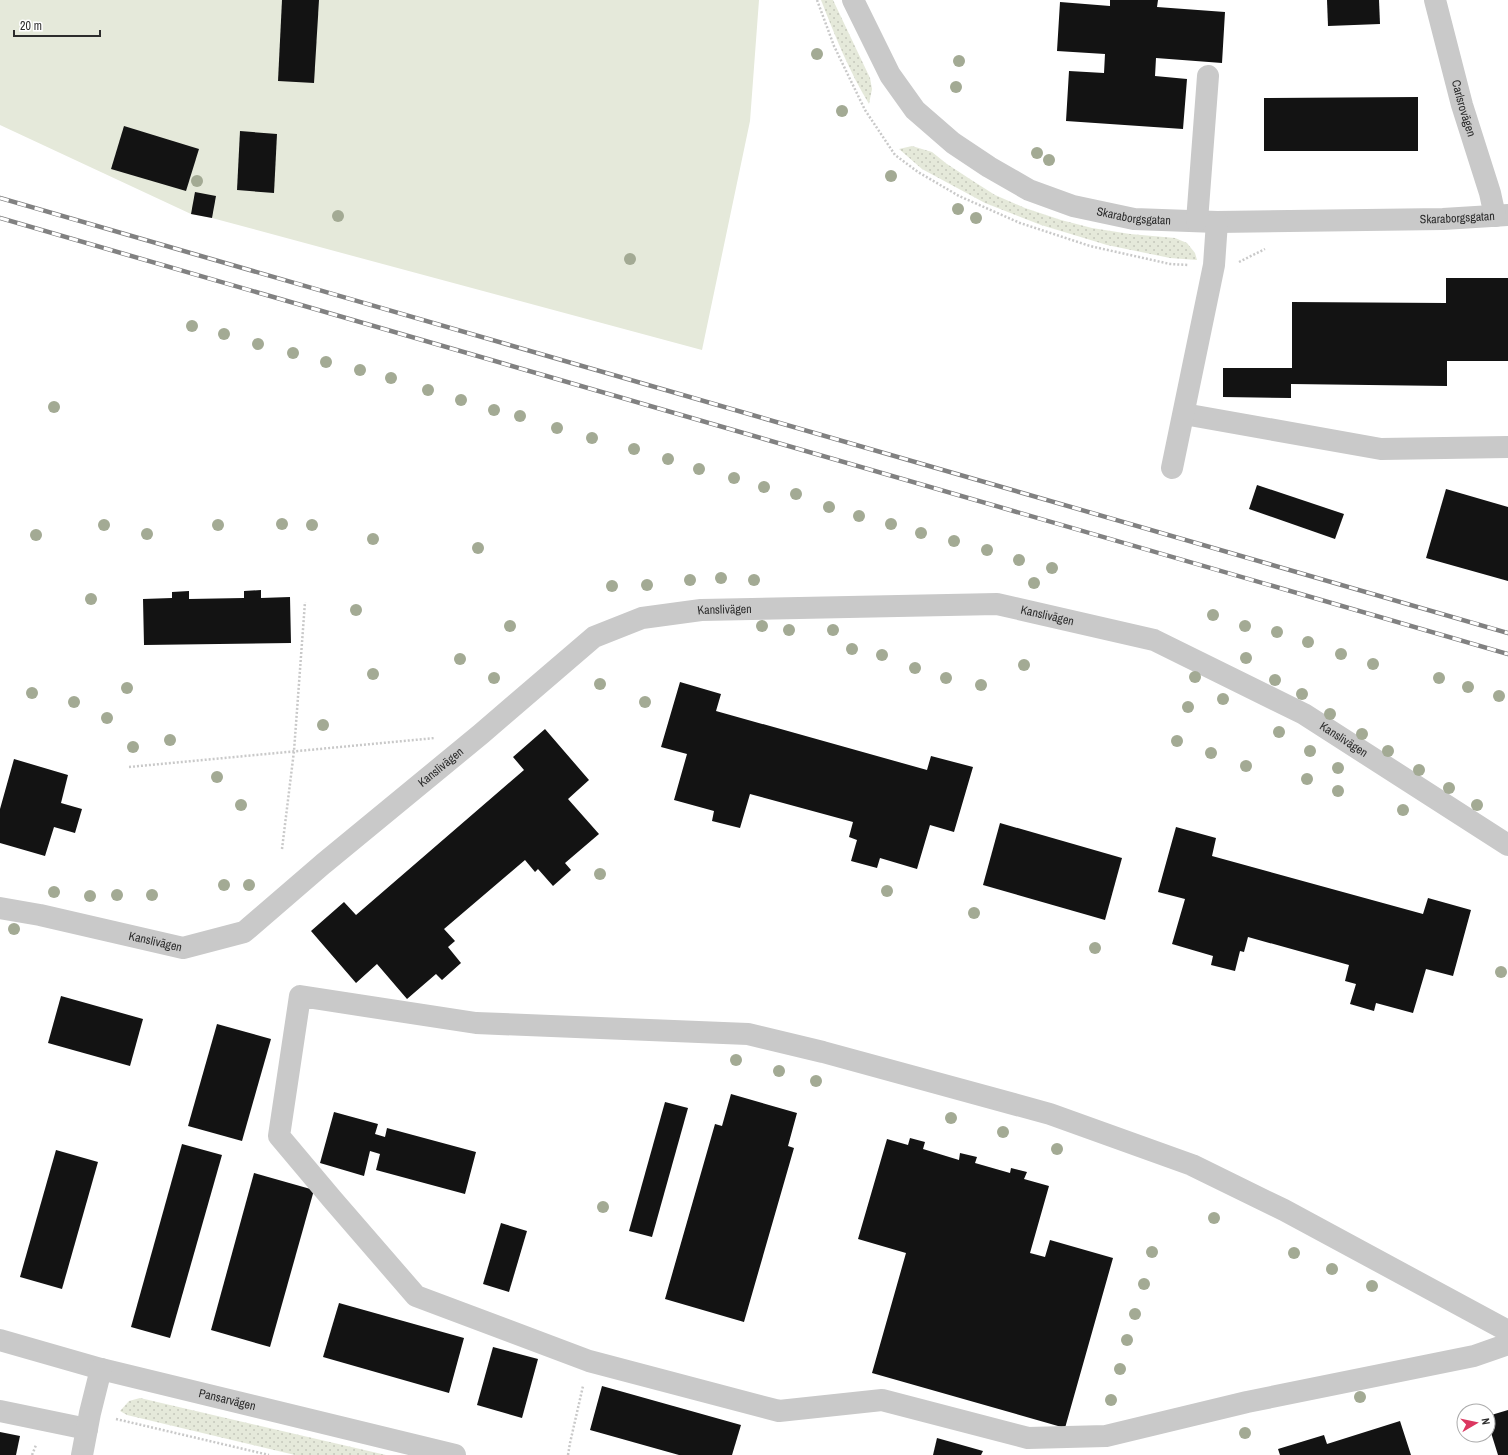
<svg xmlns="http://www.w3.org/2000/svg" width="1508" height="1455" font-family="'Archivo Narrow',sans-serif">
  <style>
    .grass { fill: url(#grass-dots) }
    .pitch { fill: #e5e9da }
    .building { fill: #131313 }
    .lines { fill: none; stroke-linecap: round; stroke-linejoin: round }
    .path { stroke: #c9c9c9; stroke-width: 2.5; stroke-dasharray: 2 2; stroke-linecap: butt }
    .minor { stroke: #c9c9c9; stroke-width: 22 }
    .rail-casing { stroke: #818181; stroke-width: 4.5 }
    .rail { stroke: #fff; stroke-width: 3; stroke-dasharray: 9; stroke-linecap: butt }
    .tree { fill: #a3aa94 }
    .labels { text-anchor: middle; stroke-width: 4; stroke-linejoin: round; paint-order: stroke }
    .street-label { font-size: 12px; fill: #2c2c2c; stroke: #fff }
  </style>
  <defs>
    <pattern id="grass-dots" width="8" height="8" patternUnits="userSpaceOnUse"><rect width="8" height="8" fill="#e5e9da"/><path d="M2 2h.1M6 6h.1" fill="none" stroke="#c5c8bb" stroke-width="1.8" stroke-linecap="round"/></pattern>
  </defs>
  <rect width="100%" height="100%" fill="#fff"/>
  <g class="grass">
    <path d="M821,0H833L870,78L872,89L869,104C849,71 835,36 821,0Z"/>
    <polygon points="912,146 932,152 947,164 973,181 995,195 1025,208 1061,220 1092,228 1130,234 1175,238 1187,243 1195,253 1197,260 1170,258 1107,245 1041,225 985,203 922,169 899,149"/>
    <polygon points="140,1398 386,1455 295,1455 127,1415 120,1411 129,1401"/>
  </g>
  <polygon class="pitch" points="0,0 759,0 750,121 702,350 212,218 191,214 0,125"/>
  <g class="building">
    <polygon points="282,0 319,0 314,83 278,81"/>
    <polygon points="1110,0 1158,0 1157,7 1225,12 1222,63 1156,58 1155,76 1187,79 1183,129 1066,121 1069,71 1104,73 1105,54 1057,51 1060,2 1110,6"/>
    <polygon points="1327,0 1379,0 1380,24 1328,26"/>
    <polygon points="1418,97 1418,151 1264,151 1264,98"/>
    <polygon points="124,126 199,149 186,191 111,169"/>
    <polygon points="240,131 277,134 274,193 237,190"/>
    <polygon points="195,192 216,196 212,218 191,214"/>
    <polygon points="1446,278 1508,278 1508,361 1447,361 1447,386 1291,384 1291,398 1223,397 1223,368 1292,368 1292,302 1446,303"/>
    <polygon points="1257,485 1344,514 1335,539 1249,509"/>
    <polygon points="1446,489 1508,507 1508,581 1426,558"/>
    <polygon points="261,590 261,598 290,597 291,643 144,645 143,599 172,598 172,592 189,591 189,599 244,598 244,591"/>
    <polygon points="680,682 721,694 716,711 927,770 931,756 973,767 954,832 930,825 917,869 880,858 877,868 851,861 857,840 849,837 853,822 750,794 740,828 712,821 714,811 674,800 687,754 661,747"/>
    <polygon points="545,729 589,780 568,799 599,834 565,863 571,870 553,886 538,869 535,872 525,860 444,929 455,941 448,947 461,963 442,980 436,974 407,999 377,964 356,983 311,931 344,902 356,915 524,770 513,757"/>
    <polygon points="14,759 68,775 61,803 82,809 75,833 54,827 45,856 0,843 0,809"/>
    <polygon points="1000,823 1122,858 1105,920 983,885"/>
    <polygon points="1176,827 1216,838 1212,856 1423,914 1428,898 1471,910 1453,976 1426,969 1413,1013 1376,1003 1374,1011 1350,1004 1356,984 1345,981 1349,965 1248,937 1244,952 1240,951 1235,971 1211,965 1213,956 1172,944 1185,899 1158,892"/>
    <polygon points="61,996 143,1019 130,1066 48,1043"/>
    <polygon points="217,1024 271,1039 242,1141 188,1126"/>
    <polygon points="731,1094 797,1113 788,1146 794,1148 744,1322 665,1299 715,1124 722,1126"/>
    <polygon points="665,1102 688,1108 652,1237 629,1231"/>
    <polygon points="334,1112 378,1124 375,1134 385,1137 387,1128 476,1152 465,1194 376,1170 380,1154 370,1151 364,1176 320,1163"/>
    <polygon points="910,1138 925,1142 923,1149 959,1160 960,1153 977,1157 975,1163 1010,1173 1011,1168 1027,1172 1024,1179 1049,1186 1030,1253 1045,1257 1050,1240 1113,1258 1065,1428 872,1373 906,1253 858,1239 887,1139 908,1145"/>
    <polygon points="182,1144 222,1155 170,1338 131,1327"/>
    <polygon points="56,1150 98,1162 62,1289 20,1277"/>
    <polygon points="254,1173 314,1190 270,1347 211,1330"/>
    <polygon points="501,1223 527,1231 509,1292 483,1284"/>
    <polygon points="339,1303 464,1338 449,1393 323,1357"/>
    <polygon points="493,1347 538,1359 522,1418 477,1405"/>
    <polygon points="602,1386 741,1425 732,1455 679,1455 590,1430"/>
    <polygon points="1508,1410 1508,1455 1498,1455 1488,1423 1488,1416"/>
    <polygon points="1400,1421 1411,1455 1280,1455 1278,1449 1324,1435 1327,1444"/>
    <polygon points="0,1432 20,1436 16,1455 0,1455"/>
    <polygon points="937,1438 983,1451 981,1455 933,1455"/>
  </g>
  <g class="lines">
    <g class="path">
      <polyline points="817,0 834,46 865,110 895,155 918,172 959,196 1020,223 1090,246 1170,264 1189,265"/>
      <polyline points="1239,262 1265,249"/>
      <polyline points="129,767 435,738"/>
      <polyline points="282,849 294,751 305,602"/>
      <polyline points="116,1419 269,1455"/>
      <polyline points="32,1455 36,1445"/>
      <polyline points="568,1455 570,1443 583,1386"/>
    </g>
    <g class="minor">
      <path id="s1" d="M853,0L890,75L915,110L953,143L989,167L1029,190L1073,206L1134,219L1217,222L1443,219L1508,215"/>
      <path id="s2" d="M1435,0L1462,105L1490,193L1495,216"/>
      <polyline points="1197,221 1208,76"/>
      <polyline points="1184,414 1381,449 1508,447"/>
      <polyline points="1172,468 1214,265 1217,222"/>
      <path id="s3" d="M0,908L40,915L183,948L244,932L323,864L481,734L594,637L642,618L701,610L997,604L1154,640L1304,714L1508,845"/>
      <polyline points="1508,1331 1284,1210 1192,1165 1050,1114 823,1052 748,1034 476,1023 300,996 279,1136 332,1199 416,1296 589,1361 779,1411 882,1400 1028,1438 1106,1436 1247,1402 1474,1356 1508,1344"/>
      <path id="s4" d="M0,1340L101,1369L455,1455"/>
      <polyline points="0,1411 87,1429"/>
      <polyline points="82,1455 90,1413 101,1369"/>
    </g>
    <g class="rail-casing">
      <g id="rail">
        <polyline points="0,198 1508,633"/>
        <polyline points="0,218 1508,654"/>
      </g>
    </g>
    <use href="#rail" class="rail"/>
  </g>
  <g class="tree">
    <circle cx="817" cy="54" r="6"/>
    <circle cx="959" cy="61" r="6"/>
    <circle cx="956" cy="87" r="6"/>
    <circle cx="842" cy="111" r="6"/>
    <circle cx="1037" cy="153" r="6"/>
    <circle cx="1049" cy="160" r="6"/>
    <circle cx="891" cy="176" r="6"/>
    <circle cx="197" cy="181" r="6"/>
    <circle cx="958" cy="209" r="6"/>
    <circle cx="338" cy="216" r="6"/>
    <circle cx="976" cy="218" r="6"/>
    <circle cx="630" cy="259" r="6"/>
    <circle cx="192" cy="326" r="6"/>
    <circle cx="224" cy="334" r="6"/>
    <circle cx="258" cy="344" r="6"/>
    <circle cx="293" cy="353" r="6"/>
    <circle cx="326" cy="362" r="6"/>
    <circle cx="360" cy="370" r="6"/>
    <circle cx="391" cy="378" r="6"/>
    <circle cx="428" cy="390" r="6"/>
    <circle cx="461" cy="400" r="6"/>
    <circle cx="54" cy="407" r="6"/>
    <circle cx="494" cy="410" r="6"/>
    <circle cx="520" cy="416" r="6"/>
    <circle cx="557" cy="428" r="6"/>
    <circle cx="592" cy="438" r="6"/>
    <circle cx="634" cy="449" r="6"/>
    <circle cx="668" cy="459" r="6"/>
    <circle cx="699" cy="469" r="6"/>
    <circle cx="734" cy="478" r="6"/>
    <circle cx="764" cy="487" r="6"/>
    <circle cx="796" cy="494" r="6"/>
    <circle cx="829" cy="507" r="6"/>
    <circle cx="859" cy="516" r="6"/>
    <circle cx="282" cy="524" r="6"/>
    <circle cx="891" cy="524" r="6"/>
    <circle cx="104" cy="525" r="6"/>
    <circle cx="218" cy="525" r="6"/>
    <circle cx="312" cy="525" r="6"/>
    <circle cx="921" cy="533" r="6"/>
    <circle cx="147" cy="534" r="6"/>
    <circle cx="36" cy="535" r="6"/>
    <circle cx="373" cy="539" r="6"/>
    <circle cx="954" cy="541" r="6"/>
    <circle cx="478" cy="548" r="6"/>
    <circle cx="987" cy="550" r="6"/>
    <circle cx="1019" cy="560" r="6"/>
    <circle cx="1052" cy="568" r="6"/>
    <circle cx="721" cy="578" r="6"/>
    <circle cx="690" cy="580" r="6"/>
    <circle cx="754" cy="580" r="6"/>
    <circle cx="1034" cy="583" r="6"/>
    <circle cx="647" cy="585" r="6"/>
    <circle cx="612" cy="586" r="6"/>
    <circle cx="91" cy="599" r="6"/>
    <circle cx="356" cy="610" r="6"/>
    <circle cx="1213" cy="615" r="6"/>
    <circle cx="510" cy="626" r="6"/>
    <circle cx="762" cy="626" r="6"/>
    <circle cx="1245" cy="626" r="6"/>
    <circle cx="789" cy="630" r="6"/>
    <circle cx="833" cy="630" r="6"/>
    <circle cx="1277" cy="632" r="6"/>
    <circle cx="1308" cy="642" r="6"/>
    <circle cx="852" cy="649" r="6"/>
    <circle cx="1341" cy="654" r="6"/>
    <circle cx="882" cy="655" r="6"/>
    <circle cx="1246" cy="658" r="6"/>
    <circle cx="460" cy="659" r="6"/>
    <circle cx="1373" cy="664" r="6"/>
    <circle cx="1024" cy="665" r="6"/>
    <circle cx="915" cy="668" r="6"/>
    <circle cx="373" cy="674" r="6"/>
    <circle cx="1195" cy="677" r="6"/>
    <circle cx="494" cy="678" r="6"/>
    <circle cx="946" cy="678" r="6"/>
    <circle cx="1439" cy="678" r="6"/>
    <circle cx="1275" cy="680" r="6"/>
    <circle cx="600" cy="684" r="6"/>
    <circle cx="981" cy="685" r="6"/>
    <circle cx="1468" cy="687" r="6"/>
    <circle cx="127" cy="688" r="6"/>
    <circle cx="32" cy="693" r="6"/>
    <circle cx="1302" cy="694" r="6"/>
    <circle cx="1499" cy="696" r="6"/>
    <circle cx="1223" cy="699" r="6"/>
    <circle cx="74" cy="702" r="6"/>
    <circle cx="645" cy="702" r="6"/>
    <circle cx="1188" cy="707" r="6"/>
    <circle cx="1330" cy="714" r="6"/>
    <circle cx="107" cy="718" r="6"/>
    <circle cx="323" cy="725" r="6"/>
    <circle cx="1279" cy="732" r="6"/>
    <circle cx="1362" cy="734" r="6"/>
    <circle cx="170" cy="740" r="6"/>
    <circle cx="1177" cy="741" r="6"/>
    <circle cx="133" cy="747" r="6"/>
    <circle cx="1310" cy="751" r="6"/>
    <circle cx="1388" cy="751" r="6"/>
    <circle cx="1211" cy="753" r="6"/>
    <circle cx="1246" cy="766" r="6"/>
    <circle cx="1338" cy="768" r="6"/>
    <circle cx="1419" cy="770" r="6"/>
    <circle cx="217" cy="777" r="6"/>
    <circle cx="1307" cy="779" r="6"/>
    <circle cx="1449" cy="788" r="6"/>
    <circle cx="1338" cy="791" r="6"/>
    <circle cx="241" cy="805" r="6"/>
    <circle cx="1477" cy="805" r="6"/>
    <circle cx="1403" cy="810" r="6"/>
    <circle cx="600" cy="874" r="6"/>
    <circle cx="224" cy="885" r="6"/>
    <circle cx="249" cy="885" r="6"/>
    <circle cx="887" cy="891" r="6"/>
    <circle cx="54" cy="892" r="6"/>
    <circle cx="117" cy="895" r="6"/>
    <circle cx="152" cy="895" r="6"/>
    <circle cx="90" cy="896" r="6"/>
    <circle cx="974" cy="913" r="6"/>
    <circle cx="14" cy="929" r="6"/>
    <circle cx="1095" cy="948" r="6"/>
    <circle cx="1501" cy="972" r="6"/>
    <circle cx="736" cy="1060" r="6"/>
    <circle cx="779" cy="1071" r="6"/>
    <circle cx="816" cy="1081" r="6"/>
    <circle cx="951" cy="1118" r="6"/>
    <circle cx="1003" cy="1132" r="6"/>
    <circle cx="1057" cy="1149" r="6"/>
    <circle cx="603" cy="1207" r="6"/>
    <circle cx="1214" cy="1218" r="6"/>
    <circle cx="1152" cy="1252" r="6"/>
    <circle cx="1294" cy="1253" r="6"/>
    <circle cx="1332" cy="1269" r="6"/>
    <circle cx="1144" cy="1284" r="6"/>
    <circle cx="1372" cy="1286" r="6"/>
    <circle cx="1135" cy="1314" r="6"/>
    <circle cx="1127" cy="1340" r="6"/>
    <circle cx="1120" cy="1369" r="6"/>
    <circle cx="1360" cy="1397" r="6"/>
    <circle cx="1111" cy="1400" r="6"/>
    <circle cx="1245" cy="1433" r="6"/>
  </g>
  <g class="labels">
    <g class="street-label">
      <text dy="4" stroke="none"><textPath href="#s2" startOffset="112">Carlsrovägen</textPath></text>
      <text dy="4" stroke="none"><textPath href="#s1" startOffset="375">Skaraborgsgatan</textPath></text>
      <text dy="4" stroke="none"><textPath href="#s1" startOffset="699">Skaraborgsgatan</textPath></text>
      <text dy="4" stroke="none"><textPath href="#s3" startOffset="843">Kanslivägen</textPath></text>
      <text dy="4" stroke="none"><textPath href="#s3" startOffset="1167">Kanslivägen</textPath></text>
      <text dy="4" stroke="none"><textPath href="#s3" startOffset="1491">Kanslivägen</textPath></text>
      <text dy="4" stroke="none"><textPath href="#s3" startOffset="507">Kanslivägen</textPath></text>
      <text dy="4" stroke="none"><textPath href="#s3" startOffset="159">Kanslivägen</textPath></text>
      <text dy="4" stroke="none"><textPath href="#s4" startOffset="235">Pansarvägen</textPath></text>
    </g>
  </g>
  <g transform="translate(1476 1423) rotate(81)"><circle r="19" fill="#ffffff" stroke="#ababab"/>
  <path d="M0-3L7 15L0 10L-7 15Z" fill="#db3760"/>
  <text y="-6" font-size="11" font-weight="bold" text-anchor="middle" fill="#2c2c2c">N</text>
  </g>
  <path d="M14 30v6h86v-6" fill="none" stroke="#2c2c2c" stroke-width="2"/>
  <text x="20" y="30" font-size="12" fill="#2c2c2c" stroke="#ffffff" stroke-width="3" paint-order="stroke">20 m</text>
</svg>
